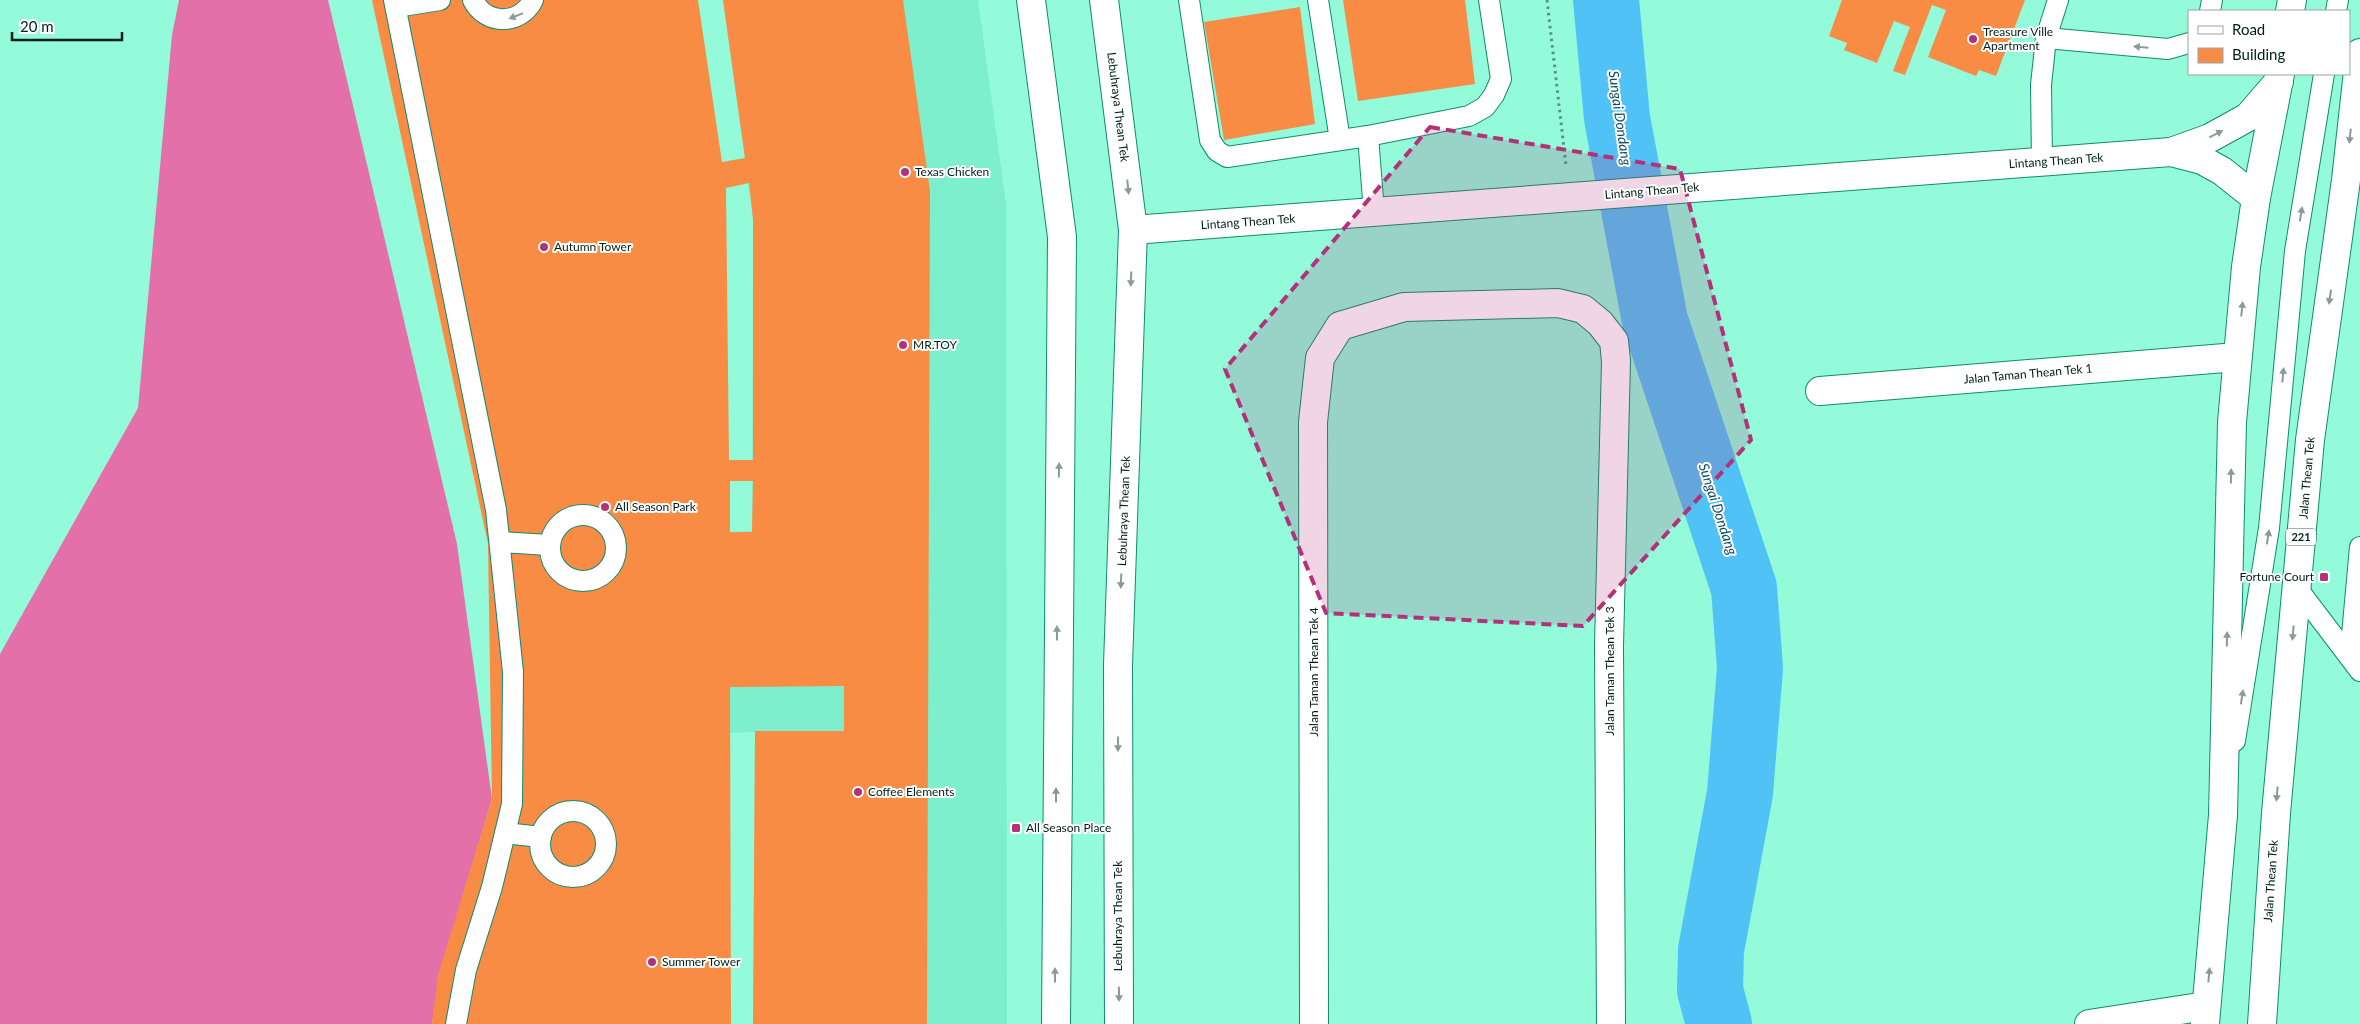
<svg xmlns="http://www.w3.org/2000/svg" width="2360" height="1024" font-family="Lato,sans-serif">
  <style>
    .built { fill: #7defcc }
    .forest { fill: #e470a9 }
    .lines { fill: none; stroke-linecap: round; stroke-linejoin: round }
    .river { stroke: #51c2f5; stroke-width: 66 }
    .building { fill: #f88c44; fill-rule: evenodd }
    .lane-casing { stroke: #0f8b6f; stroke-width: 22 }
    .street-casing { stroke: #0f8b6f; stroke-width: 30 }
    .primary-casing { stroke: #0f8b6f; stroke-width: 30 }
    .path { stroke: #4f957f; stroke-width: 3; stroke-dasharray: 2.5 4; stroke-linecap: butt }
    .lane { stroke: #fff; stroke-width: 20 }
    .street { stroke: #fff; stroke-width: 28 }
    .primary { stroke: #fff; stroke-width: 28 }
    .oneway { fill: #8c9a97 }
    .marked { fill: #b43179; fill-opacity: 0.2; stroke: #b43179; stroke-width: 4; stroke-dasharray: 10 6; stroke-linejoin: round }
    .poi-dot { fill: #b43179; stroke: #fff; stroke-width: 2 }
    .labels { text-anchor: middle; stroke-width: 4; stroke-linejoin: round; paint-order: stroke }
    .shield { fill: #fff; stroke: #4c625d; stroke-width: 1 }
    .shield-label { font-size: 11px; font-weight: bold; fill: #001f17 }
    .poi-label { font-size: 12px; fill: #001f17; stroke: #fff; text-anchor: start }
    .street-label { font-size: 12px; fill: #001f17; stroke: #fff }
    .water-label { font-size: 14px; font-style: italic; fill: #0c4d67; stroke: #fff }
  </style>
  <rect width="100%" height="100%" fill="#93fbda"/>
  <polygon class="built" points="723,0 978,0 1006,204 1007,1024 753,1024 755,732 730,733 730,532 752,531 753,219"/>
  <polygon class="forest" points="179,0 328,0 457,544 492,799 439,975 432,1024 0,1024 0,654 138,408 172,35"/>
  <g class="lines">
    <polyline class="river" points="1606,0 1617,118 1655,321 1744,588 1750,668 1740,793 1711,950 1710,990 1719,1024"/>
  </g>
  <g class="building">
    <path d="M372,0H698L722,162L745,158L723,0H903L930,191L927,1024H753L755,731H844V686L730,687L731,1024H432L438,975L492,799L488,544ZM749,183L753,219V460H729L726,188ZM730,481H753L752,532H730Z"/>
    <polygon points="1343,0 1465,0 1475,84 1358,101"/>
    <polygon points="1842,0 2025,0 1996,76 1979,70 1976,76 1928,57 1946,10 1932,5 1905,75 1893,71 1910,27 1894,21 1877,63 1844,50 1847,43 1829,36"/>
    <polygon points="1300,7 1315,124 1224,140 1204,22"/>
  </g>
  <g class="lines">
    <g class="lane-casing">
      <g id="lane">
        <polyline points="394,0 496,510 513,672 512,804 492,887 466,970 456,1024"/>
        <path d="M473,0C486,26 521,25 533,0"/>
        <polyline points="1189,0 1210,140 1217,151 1227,157 1368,136 1469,116 1485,107 1494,95 1501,79 1489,0"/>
        <polyline points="1318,0 1340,140"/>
        <polyline points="396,7 440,0"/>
        <polyline points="2210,11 2212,0"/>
        <polyline points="2336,11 2338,0"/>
        <polyline points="2046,38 2168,49 2189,43"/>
        <polyline points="1368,136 1374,212"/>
        <polyline points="2042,162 2041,85 2046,38 2058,0"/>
        <circle cx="583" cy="548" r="33"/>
        <polyline points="500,542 549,545"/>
        <polyline points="2297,588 2360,671"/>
        <polyline points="2350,657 2360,547"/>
        <polyline points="2235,741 2269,528 2295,251 2324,74"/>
        <circle cx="573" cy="844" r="33"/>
        <polyline points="505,833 541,837"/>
      </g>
    </g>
    <g class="street-casing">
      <g id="street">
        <polyline points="2171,152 2202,160 2222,171 2256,198"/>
        <polyline points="1133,230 2171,152 2210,138 2248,117 2279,81"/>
        <polyline points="1820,391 2237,357"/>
        <polyline points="1314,1024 1313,422 1320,358 1340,326 1404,307 1558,303 1583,309 1600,323 1614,341 1616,361 1609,646 1611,1024"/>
        <polyline points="2089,1024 2206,1006"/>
      </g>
    </g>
    <g class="primary-casing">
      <g id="primary">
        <polyline points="1031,0 1062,237 1056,1024"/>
        <polyline points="1104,0 1133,230 1118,665 1119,1024"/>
        <polyline points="2290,11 2292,0"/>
        <polyline points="2205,1024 2223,815 2232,422 2246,267 2256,198 2280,74"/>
        <polyline points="2262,1024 2276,813 2310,440 2346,180 2360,53"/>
      </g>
    </g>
    <polyline class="path" points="1547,0 1566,166"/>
    <use href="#lane" class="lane"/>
    <use href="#street" class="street"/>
    <use href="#primary" class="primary"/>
  </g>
  <defs><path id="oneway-solid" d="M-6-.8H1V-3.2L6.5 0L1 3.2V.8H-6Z" transform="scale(1.25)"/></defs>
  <g class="oneway">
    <use href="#oneway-solid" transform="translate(516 16) rotate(158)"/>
    <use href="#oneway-solid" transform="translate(2141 47) rotate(-175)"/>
    <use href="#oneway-solid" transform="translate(2216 134) rotate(-27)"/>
    <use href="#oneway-solid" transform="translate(2350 136) rotate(96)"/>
    <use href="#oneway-solid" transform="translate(1128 187) rotate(84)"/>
    <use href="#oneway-solid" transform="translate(2301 214) rotate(-81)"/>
    <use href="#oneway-solid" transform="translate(1131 279) rotate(92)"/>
    <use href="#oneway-solid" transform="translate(2330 297) rotate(98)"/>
    <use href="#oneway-solid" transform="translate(2242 309) rotate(-84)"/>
    <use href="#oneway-solid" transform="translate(2283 375) rotate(-85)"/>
    <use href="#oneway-solid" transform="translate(1059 470) rotate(-89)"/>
    <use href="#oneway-solid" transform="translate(2231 476) rotate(-89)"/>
    <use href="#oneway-solid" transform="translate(2268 537) rotate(-81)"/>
    <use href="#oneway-solid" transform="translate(1121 581) rotate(92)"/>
    <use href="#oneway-solid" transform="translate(1057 633) rotate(-90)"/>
    <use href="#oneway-solid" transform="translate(2293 633) rotate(95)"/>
    <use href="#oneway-solid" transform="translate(2227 639) rotate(-89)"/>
    <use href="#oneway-solid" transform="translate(2242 697) rotate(-81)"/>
    <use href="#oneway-solid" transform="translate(1118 744) rotate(90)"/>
    <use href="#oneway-solid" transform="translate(2277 794) rotate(95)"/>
    <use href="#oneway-solid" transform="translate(1056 795) rotate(-90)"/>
    <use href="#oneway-solid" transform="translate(1055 975) rotate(-90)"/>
    <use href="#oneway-solid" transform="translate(2209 975) rotate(-85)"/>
    <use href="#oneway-solid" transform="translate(1119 994) rotate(89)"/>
  </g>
  <path class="marked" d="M1430,127L1680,169L1751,440L1583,626L1326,613L1225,369Z"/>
  <g class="poi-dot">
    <circle cx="1973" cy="39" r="5"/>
    <circle cx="905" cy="172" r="5"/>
    <circle cx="544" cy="247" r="5"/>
    <circle cx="903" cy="345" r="5"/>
    <circle cx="605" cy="507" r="5"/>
    <rect x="2319" y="572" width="10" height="10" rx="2.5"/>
    <circle cx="858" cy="792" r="5"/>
    <rect x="1011" y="823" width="10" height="10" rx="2.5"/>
    <circle cx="652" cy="962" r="5"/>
  </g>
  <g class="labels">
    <rect class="shield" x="2286" y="528.5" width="30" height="17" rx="4"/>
    <g class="shield-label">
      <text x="2301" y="541">221</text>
    </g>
    <g class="poi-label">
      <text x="1983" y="36">Treasure Ville<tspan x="1983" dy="14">Apartment</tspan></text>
      <text x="915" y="176">Texas Chicken</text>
      <text x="554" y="251">Autumn Tower</text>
      <text x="913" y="349">MR.TOY</text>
      <text x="615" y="511">All Season Park</text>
      <text x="2314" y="581" text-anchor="end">Fortune Court</text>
      <text x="868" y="796">Coffee Elements</text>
      <text x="1026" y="832">All Season Place</text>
      <text x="662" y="966">Summer Tower</text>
    </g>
    <g class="street-label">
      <text transform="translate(1118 107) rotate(83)" y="4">Lebuhraya Thean Tek</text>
      <text transform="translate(2056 161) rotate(-4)" y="4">Lintang Thean Tek</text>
      <text transform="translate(1652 191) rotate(-5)" y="4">Lintang Thean Tek</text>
      <text transform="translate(1248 222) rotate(-4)" y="4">Lintang Thean Tek</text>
      <text transform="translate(2028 374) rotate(-5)" y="4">Jalan Taman Thean Tek 1</text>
      <text transform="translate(2307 478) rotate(-85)" y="4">Jalan Thean Tek</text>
      <text transform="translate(1124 511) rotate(-88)" y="4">Lebuhraya Thean Tek</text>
      <text transform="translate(1610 671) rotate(-90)" y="4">Jalan Taman Thean Tek 3</text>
      <text transform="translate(1314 672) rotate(-90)" y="4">Jalan Taman Thean Tek 4</text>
      <text transform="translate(2271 881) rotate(-86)" y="4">Jalan Thean Tek</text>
      <text transform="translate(1118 916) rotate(-90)" y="4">Lebuhraya Thean Tek</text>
    </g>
    <g class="water-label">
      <text transform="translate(1620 118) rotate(82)" y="5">Sungai Dondang</text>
      <text transform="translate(1718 509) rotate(72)" y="5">Sungai Dondang</text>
    </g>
  </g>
  <rect x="2188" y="10" width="162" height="65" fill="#ffffff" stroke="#99a5a2"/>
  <rect x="2198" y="26" width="25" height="8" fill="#ffffff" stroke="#99a5a2"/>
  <text x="2232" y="35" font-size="15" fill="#001f17">Road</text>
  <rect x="2198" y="48" width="25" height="15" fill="#f88c44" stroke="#99a5a2"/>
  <text x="2232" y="60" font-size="15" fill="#001f17">Building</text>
  <path d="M12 32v8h110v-8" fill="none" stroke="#001f17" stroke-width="2.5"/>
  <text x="20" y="32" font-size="15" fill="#001f17" stroke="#ffffff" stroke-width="4" paint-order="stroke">20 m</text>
</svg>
